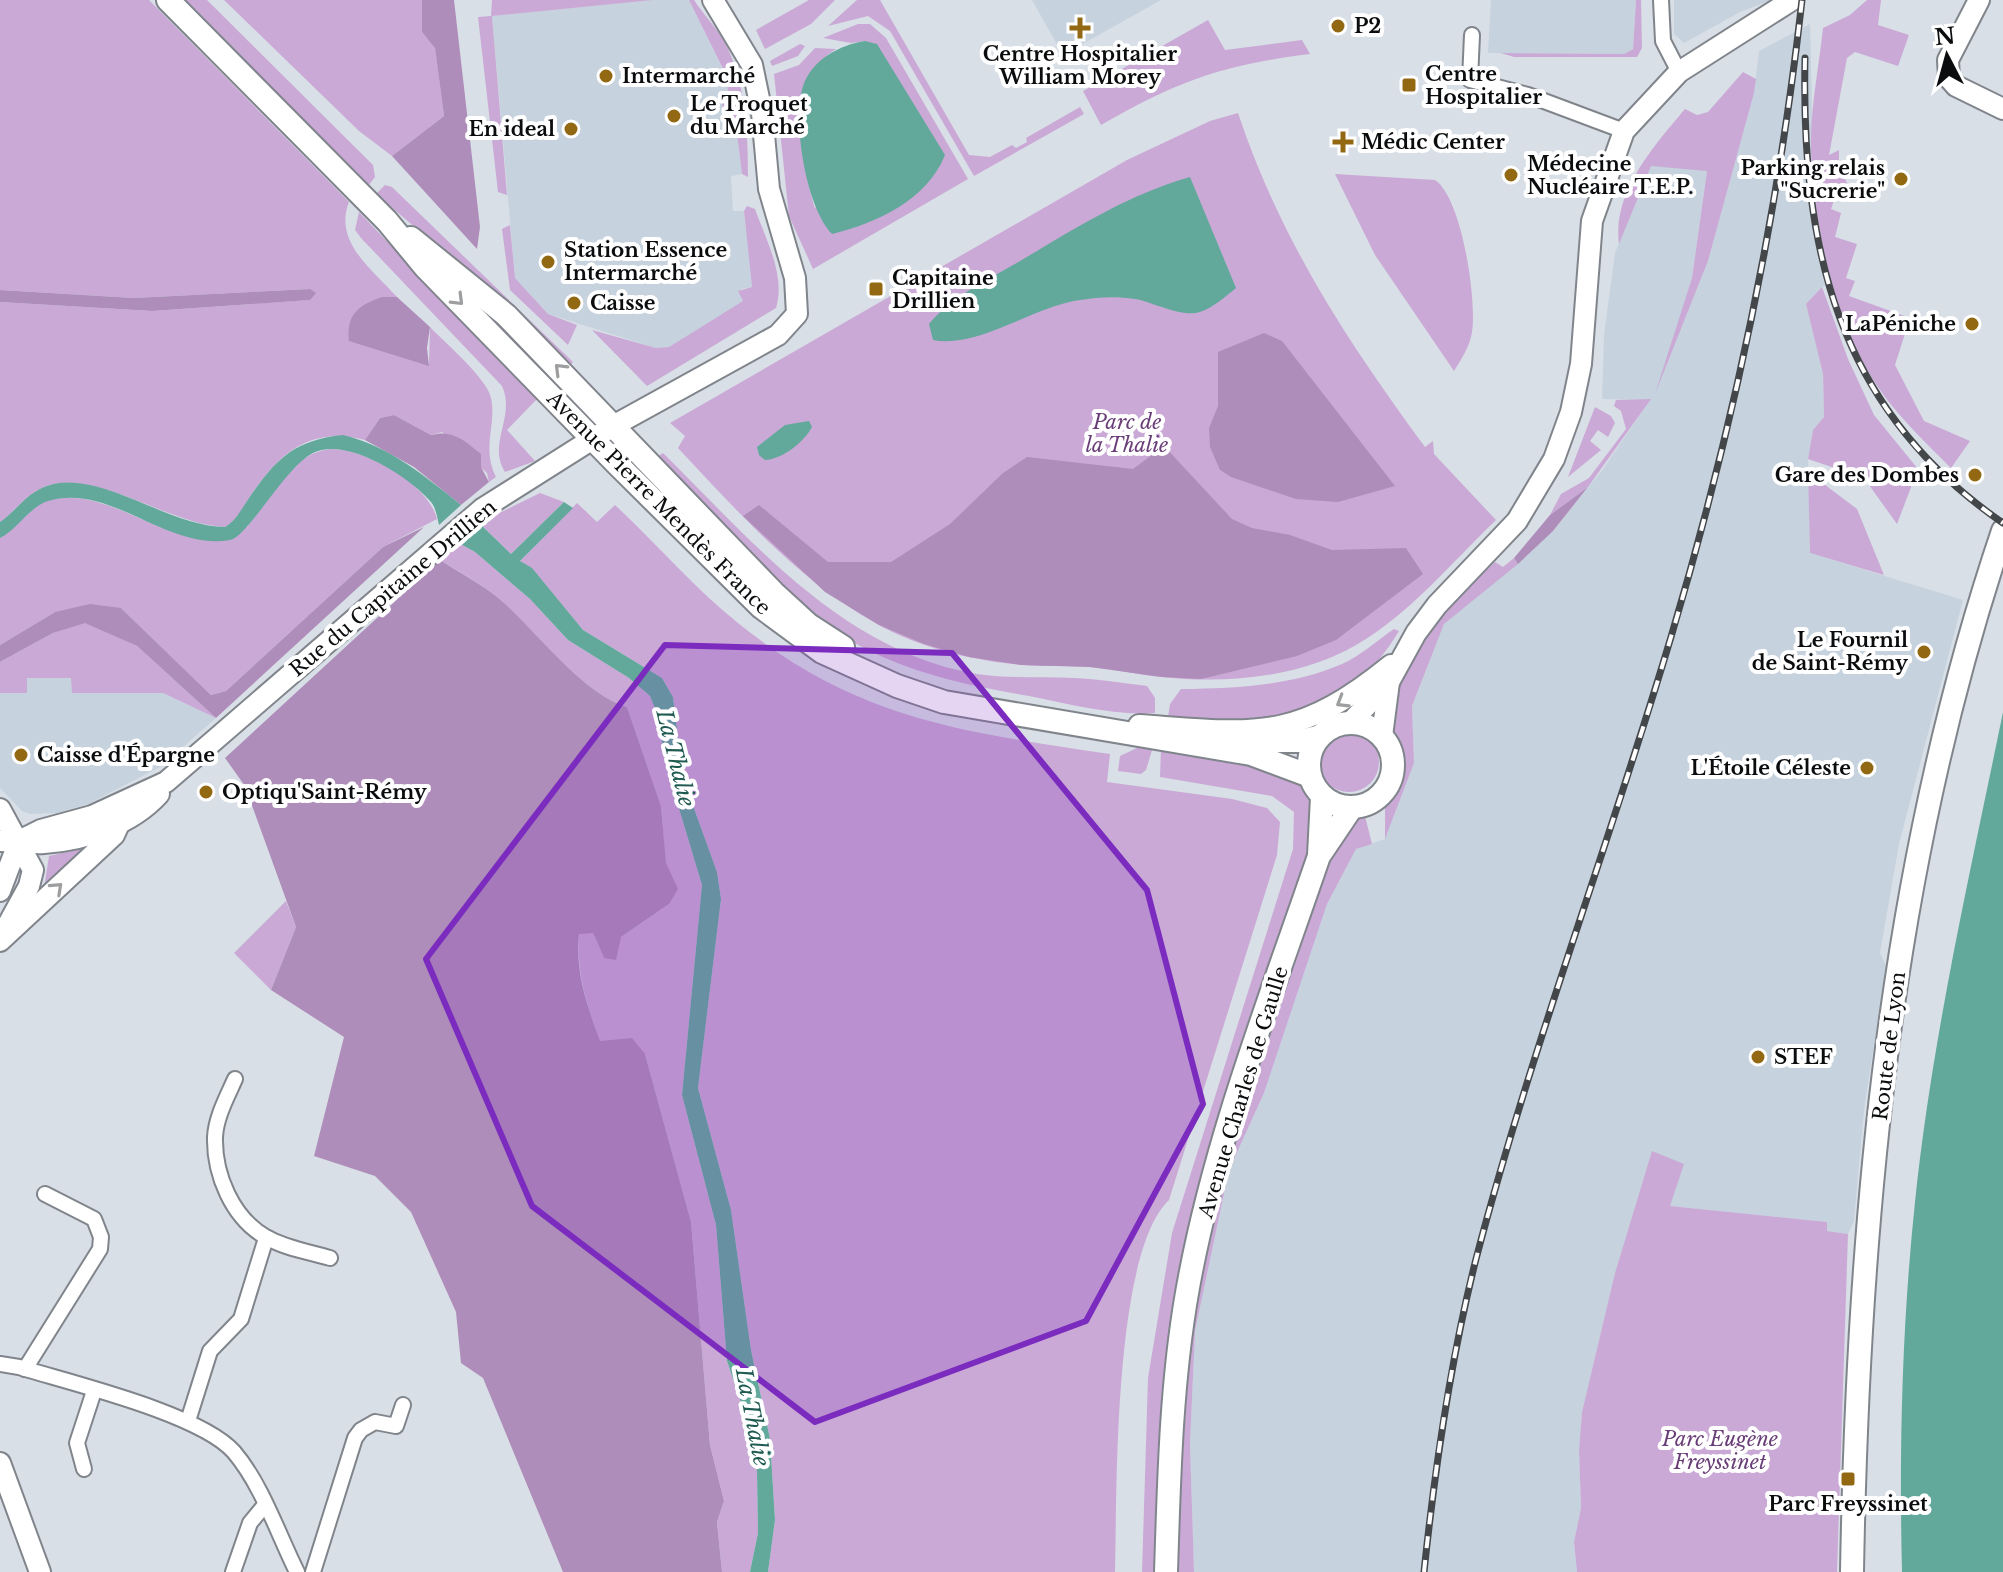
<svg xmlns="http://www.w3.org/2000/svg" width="2003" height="1572" font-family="'Libre Baskerville',serif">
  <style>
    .built { fill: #c6d2de }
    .green { fill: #caa9d6 }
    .forest { fill: #af8dba }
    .water { fill: #62a99c }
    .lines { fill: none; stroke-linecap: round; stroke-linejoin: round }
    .street-casing { stroke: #80858c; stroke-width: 18 }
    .secondary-casing { stroke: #80858c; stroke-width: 24 }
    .primary-casing { stroke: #80858c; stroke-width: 26 }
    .street { stroke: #fff; stroke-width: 14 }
    .secondary { stroke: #fff; stroke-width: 20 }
    .primary { stroke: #fff; stroke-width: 22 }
    .rail-casing { stroke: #44474a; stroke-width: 7 }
    .rail { stroke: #fff; stroke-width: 4; stroke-dasharray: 12; stroke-linecap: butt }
    .oneway { stroke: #9d9e9f }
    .marked { fill: #7b2cbf; fill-opacity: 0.2; stroke: #7b2cbf; stroke-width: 6; stroke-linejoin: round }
    .poi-dot { fill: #936812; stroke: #fff; stroke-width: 3 }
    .labels { text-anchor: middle; stroke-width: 8; stroke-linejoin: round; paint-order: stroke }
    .poi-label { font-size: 20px; font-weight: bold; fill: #0a0c0e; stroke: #fff; text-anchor: start }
    .park-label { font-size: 20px; font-style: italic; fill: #693d77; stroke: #fff }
    .street-label { font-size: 20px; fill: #0a0c0e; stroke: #fff }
    .water-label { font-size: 22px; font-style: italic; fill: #1f5a51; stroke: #fff }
  </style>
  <rect width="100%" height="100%" fill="#d9dfe6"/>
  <g class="built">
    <polygon points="653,0 689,0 726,76 729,101 723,102 727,135 737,134 742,174 731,176 733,211 744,211 752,287 741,289 744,301 669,347 656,348 548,314 515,278 492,16"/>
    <polygon points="1032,0 1161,0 1063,55"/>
    <polygon points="1491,0 1636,0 1633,49 1624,54 1488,53"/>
    <polygon points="1674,0 1772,0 1740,12 1684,43 1674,34"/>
    <polygon points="1810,24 1814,185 1822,242 1835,284 1822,287 1806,304 1823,374 1824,417 1813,430 1808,459 1810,553 1963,600 1899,844 1880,953 1886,966 1864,1110 1854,1221 1848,1234 1827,1231 1826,1222 1669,1206 1678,1163 1652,1152 1615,1273 1582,1412 1579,1450 1581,1508 1574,1542 1577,1572 1194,1572 1190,1444 1195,1331 1229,1170 1264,1093 1327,904 1356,849 1385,839 1414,763 1412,706 1444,624 1553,531 1603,469 1650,400 1602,399 1604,335 1615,253 1651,165 1707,170 1692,278 1662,376 1708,261 1754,93 1759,51"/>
    <polygon points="27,678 72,678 72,693 163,693 216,718 160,767 88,804 57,813 30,814 22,811 0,788 0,693"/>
  </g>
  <g class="green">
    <path d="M0,0H149L349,202C333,242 373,270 397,297H382L429,365L430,327C445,343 487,378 491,398C497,424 481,447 496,477L489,482L487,473L442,432L431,435L394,415L380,418L365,440C311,427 283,450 253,492C245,504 238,520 225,527C169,525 94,467 44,487C25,495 16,511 0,522V302L152,311L309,300V289L134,298L0,290Z"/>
    <polygon points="182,0 207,0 373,165 375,177 368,186"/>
    <polygon points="224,0 422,0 422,32 435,47 444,116 392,156 359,131"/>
    <polygon points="492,0 653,0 492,16 507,195 498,192 478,17 491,16"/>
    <path d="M689,0H694C703,14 716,27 724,41C746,82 748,132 748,177L742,174L737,134L726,135L722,103L729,101L726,75Z"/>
    <polygon points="809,0 835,0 811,24 765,49 756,30"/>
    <polygon points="857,0 880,0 969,155 990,157 1012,145 1016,148 1027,142 1026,138 1080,107 1084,114 974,176 890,31 868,16 828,26"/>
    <polygon points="1636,0 1641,0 1642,48 1637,57 1514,57 1501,53 1624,54 1633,49"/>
    <path d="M1867,0H1881L1878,25L1909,35L1898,66L1855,52L1847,58L1829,155L1839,150V164L1849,188L1839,186L1831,209L1841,213L1835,237L1857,244L1846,278L1855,281L1849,296L1910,318L1895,365L1924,421L1970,441L1951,468C1920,437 1886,405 1865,366C1831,302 1813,221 1811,149C1810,109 1819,67 1823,28L1850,15Z"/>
    <path d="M1208,20L1225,50L1302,40L1310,54C1222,65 1178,81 1101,125L1083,91Z"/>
    <path d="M858,24H870L886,38L968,179L813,269L789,216L774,74L799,65L815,48L836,49C782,82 801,158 815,209L865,41L851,43L823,38Z"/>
    <polygon points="800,44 805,46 798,56 772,66 770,61"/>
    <path d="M1743,72L1756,79L1754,93L1708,261L1655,394L1692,278L1707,171L1651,166L1619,244C1612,192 1654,146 1685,109L1697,115L1708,112Z"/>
    <path d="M1238,113C1280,239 1347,341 1425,447L1433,441L1434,454L1496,520C1452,562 1410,614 1356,645C1299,678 1226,684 1161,677C1137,675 1113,668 1089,667C1067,665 1045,667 1023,665C974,661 920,648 877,624C799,581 738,512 678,448L685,436L670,423L1127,160L1210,121Z"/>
    <path d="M1335,174L1435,180C1462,198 1477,300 1472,332C1470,346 1461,360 1454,371L1375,255Z"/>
    <polygon points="385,185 392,187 573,362 568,367 512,310 376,194"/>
    <path d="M747,206L755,209C766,240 786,276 776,308L647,386L592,330L656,348L669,347L743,301L738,291L752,287L744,211Z"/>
    <path d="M359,212L537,399L507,430L535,461L505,472C487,443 516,417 502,386L361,238L355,230Z"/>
    <polygon points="510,225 515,278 548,314 577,325 568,345 510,290 502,229"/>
    <polygon points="1822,287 1848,359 1874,415 1918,469 1897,524 1864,478 1808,459 1813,430 1824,417 1823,374 1806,304"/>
    <polygon points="1651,399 1588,487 1550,515 1561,494 1589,478 1626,429 1621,411 1614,406 1616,400"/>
    <polygon points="1595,407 1611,416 1615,423 1608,437 1598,430 1590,441 1601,450 1568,477"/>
    <path d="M334,449C370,451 428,484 437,519L383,547L226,691L211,695L121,608L55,612L0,645V538C17,528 30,505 49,500C101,487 149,532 199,538C213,540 233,531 247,527C267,497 295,449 334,449Z"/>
    <path d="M663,453C754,543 843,651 977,674C1009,679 1042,676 1074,678C1098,679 1123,683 1147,686L1155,698V713C1115,716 1069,704 1029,696C970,686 913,674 860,646C778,603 717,524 654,459Z"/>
    <polygon points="1808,472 1857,509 1884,575 1810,553"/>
    <polygon points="540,493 564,502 511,554 479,523"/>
    <path d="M577,503L597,522L615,505C656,543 694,588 738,623C858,720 964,732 1110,754L1107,782L1232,799L1267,808L1280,822L1277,855L1169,1200C1113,1253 1117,1492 1115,1572H768L775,1520L770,1439L751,1350L731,1210L698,1088L721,899L717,872L683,778L673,697L662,678L583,630L532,569L520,561Z"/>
    <path d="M457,542L475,552L530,599L568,640L629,678L650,696L658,716L665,762L702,885L682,1095L716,1225L727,1361L750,1429L757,1471L758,1533L750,1572H722L717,1522L724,1501L710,1445L691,1222L645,1054L600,1042C587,1005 576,973 579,933H593L604,958L621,937L669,904L661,806L627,707C583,694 538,633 502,601C484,585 461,573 440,560Z"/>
    <path d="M1514,558L1518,564L1513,568L1444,624L1412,706L1414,763L1385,839V798L1401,766C1400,752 1392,738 1391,725C1386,669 1458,596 1495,562L1503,567Z"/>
    <polygon points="85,622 137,646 216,718 163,693 72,693 71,678 27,678 27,693 0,693 0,662 53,633"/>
    <path d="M1394,629L1399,631C1377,668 1345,699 1304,715C1276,726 1198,721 1168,717L1170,704L1181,689C1236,688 1291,686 1342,664C1360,656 1378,640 1394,629Z"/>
    <circle cx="1349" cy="762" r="30"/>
    <polygon points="1153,747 1146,770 1141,774 1118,771 1120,756 1137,748"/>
    <polygon points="1161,748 1240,756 1299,780 1313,810 1309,851 1192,1222 1172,1315 1159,1441 1156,1572 1142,1572 1148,1378 1172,1233 1293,849 1294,812 1272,796 1160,777"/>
    <path d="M1364,812L1372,844L1356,849L1327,904L1264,1093L1229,1170L1195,1331L1190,1444L1194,1572H1176C1179,1458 1182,1346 1207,1234C1228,1138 1264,1044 1296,951C1309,912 1326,832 1364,812Z"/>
    <polygon points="95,846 44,888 49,856"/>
    <polygon points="286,901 296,927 271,990 234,953"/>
    <polygon points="1652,1151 1684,1164 1670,1206 1827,1222 1827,1231 1848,1234 1837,1572 1577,1572 1574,1542 1581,1508 1579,1450 1582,1412 1615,1273"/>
  </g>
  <g class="forest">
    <polygon points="422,0 454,0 480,227 477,249 392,156 444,116 435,48 422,32"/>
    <polygon points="310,289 316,293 310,300 152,311 0,302 0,290 134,298"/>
    <path d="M382,297H397L430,327L427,348L429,366L349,341C346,314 359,305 382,297Z"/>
    <polygon points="1264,333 1282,341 1395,486 1338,502 1296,499 1231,477 1220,470 1210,447 1209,428 1218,406 1218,352"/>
    <path d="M394,415L431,435C453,429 465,441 481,454V467L489,482L461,505L414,467L365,440L380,418Z"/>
    <polygon points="1164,446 1232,519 1252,528 1290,535 1332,550 1406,548 1423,574 1336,640 1297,656 1201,679 1162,677 1090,667 1021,665 969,657 924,644 879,625 825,592 743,516 759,505 828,562 891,562 950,524 1003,473 1027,457 1133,469"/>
    <polygon points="1588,487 1553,531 1518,564 1514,558 1550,515"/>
    <polygon points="424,527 216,718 137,646 85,623 53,633 0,662 0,645 55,612 90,604 121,608 211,695 226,691 383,547"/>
    <path d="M440,560C460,573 484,585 502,601C538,633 583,694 627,707L661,806L666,863L678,889L669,904L621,937L616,960L604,958L593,933L579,934C575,973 587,1005 600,1041L632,1038L645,1054L691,1222L710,1445L724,1501L717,1522L722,1572H563L483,1378L461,1363L456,1312L411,1212L375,1176L314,1156L344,1037L271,990L296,927L245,786L225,758Z"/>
  </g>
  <g class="water">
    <path d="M865,41L877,44L945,155C927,200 877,223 832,234C806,208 792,122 803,86C812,59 840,45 865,41Z"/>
    <path d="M1190,177L1236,288C1225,297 1214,307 1200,312C1182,318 1153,302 1135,299C1116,296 1098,297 1080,300C1034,306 978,349 933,340L929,324C952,296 989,279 1020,261C1076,228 1127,195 1190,177Z"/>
    <path d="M809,421L812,427C804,442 783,459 765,460L759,455L757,447L785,425Z"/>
    <path d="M343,435C389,446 425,476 461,505L439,525C437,517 436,508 431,502C410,477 346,436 313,453C286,466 247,538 230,540C166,551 110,482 48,501C29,507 18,529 0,538V522C16,511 25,495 44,487C96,466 168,527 225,527C236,521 242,508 249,498C276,459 294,440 343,435Z"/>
    <polygon points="564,502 573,508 520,561 532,568 583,630 662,678 673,697 683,778 717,872 721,899 698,1088 731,1210 751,1350 770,1439 775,1520 768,1572 750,1572 758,1533 757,1471 750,1429 727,1361 716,1225 682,1095 702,885 665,762 658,716 650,696 629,678 568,640 530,599 475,552 457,542 479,523 511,554"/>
    <path d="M2003,712V1572H1902C1899,1449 1902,1325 1915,1202C1932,1038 1970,874 2003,712Z"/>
  </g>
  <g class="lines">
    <g class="street-casing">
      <g id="street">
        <polyline points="1661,0 1663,41 1679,72"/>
        <polyline points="1472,35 1470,80 1528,95 1624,131"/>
        <path d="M235,1079C227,1097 216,1117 215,1137C214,1174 232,1218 266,1237C284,1248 310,1252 330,1258"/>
        <path d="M0,1364L19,1367C71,1383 201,1414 234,1452C262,1485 278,1534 297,1572"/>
        <polyline points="25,1369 100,1249 101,1237 94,1219 45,1194"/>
        <polyline points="188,1421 210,1351 241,1319 266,1238"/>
        <polyline points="84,1469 77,1443 94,1391"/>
        <polyline points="233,1572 250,1523 264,1506"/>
        <polyline points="313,1572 355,1438 361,1430 375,1422 396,1426 403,1405"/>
      </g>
    </g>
    <g class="secondary-casing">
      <g id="secondary">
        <polyline points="1979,0 1948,60 1949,78 1956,86 2003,109"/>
        <polyline points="1350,723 1389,682 1416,633 1437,605 1517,521 1554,459 1571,412 1581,364 1592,221 1624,131 1679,72 1792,0"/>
        <path d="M1139,725C1256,733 1295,743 1391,665"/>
        <polyline points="1382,736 1389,682"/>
        <polyline points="0,809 33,870 29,886 6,928"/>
        <path d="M0,841C15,841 30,844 44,843C84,841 132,824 159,794"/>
        <polyline points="0,891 19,841 41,830 92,816 166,782 482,509 613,426 778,335 797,314 795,278 769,189 762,113 752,65 713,0"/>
        <polyline points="0,941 114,835 119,824"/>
        <polyline points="0,1463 40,1572"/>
      </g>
    </g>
    <g class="primary-casing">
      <g id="primary">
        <polyline points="168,0 387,221 425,267 617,464 761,607 822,652 897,686 944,702 1251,754 1310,776"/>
        <polyline points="411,238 506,315 773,592 809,625 843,647"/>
        <circle cx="1351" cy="765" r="42"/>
        <polyline points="1241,741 1300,741 1318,737"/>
        <polyline points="1319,855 1322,797"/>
        <path d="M1166,1572C1169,1479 1171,1385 1187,1293C1213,1144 1270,999 1319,856L1352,807"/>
        <path d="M1852,1572C1858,1222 1890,865 2003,531"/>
      </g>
    </g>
    <use href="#street" class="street"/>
    <use href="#secondary" class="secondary"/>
    <use href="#primary" class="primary"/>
    <g class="rail-casing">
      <g id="rail">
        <path d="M1805,58C1801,248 1837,409 2003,523"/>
        <path d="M1424,1572C1435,1467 1450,1362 1476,1259C1531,1049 1609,845 1671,637C1733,429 1778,216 1802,0"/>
      </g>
    </g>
    <use href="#rail" class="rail"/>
  </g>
  <defs><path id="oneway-chevron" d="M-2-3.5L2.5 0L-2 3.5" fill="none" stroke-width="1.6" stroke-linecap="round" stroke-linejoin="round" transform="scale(2)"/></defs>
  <g class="oneway">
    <use href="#oneway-chevron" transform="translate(458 300) rotate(45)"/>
    <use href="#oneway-chevron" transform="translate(560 369) rotate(-135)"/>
    <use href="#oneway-chevron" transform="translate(1342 702) rotate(149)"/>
    <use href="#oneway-chevron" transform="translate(57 888) rotate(-43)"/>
  </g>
  <path class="marked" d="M665,645L952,653L1147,890L1203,1104L1086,1321L815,1422L532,1206L426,959Z"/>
  <g class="poi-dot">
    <circle cx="1338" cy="26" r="8"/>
    <path d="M1076 16h8v8h8v8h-8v8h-8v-8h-8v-8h8z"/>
    <circle cx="606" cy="76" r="8"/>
    <rect x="1401" y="77" width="16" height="16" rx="4"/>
    <circle cx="674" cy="116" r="8"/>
    <circle cx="571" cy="129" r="8"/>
    <path d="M1339 130h8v8h8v8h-8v8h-8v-8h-8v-8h8z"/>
    <circle cx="1511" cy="175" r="8"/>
    <circle cx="1901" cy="179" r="8"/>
    <circle cx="548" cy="262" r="8"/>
    <rect x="868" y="281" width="16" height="16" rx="4"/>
    <circle cx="574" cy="303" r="8"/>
    <circle cx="1972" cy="324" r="8"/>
    <circle cx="1975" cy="475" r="8"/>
    <circle cx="1924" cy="652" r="8"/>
    <circle cx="21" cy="755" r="8"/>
    <circle cx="1867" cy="768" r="8"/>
    <circle cx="206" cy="792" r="8"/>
    <circle cx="1758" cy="1057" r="8"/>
    <rect x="1840" y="1471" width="16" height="16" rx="4"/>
  </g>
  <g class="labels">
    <g class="poi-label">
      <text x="1354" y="33">P2</text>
      <text x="1080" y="61" text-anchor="middle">Centre Hospitalier<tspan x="1080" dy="23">William Morey</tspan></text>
      <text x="1425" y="81">Centre<tspan x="1425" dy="23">Hospitalier</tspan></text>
      <text x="622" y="83">Intermarché</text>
      <text x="690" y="111">Le Troquet<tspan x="690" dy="23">du Marché</tspan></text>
      <text x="555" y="136" text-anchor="end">En ideal</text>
      <text x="1361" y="149">Médic Center</text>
      <text x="1527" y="171">Médecine<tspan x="1527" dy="23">Nucléaire T.E.P.</tspan></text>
      <text x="1885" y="175" text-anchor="end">Parking relais<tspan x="1885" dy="23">"Sucrerie"</tspan></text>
      <text x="564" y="257">Station Essence<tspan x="564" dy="23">Intermarché</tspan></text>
      <text x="892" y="285">Capitaine<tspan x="892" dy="23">Drillien</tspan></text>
      <text x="590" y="310">Caisse</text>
      <text x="1956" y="331" text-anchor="end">LaPéniche</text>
      <text x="1959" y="482" text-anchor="end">Gare des Dombes</text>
      <text x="1908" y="647" text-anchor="end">Le Fournil<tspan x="1908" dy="23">de Saint-Rémy</tspan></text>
      <text x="37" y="762">Caisse d'Épargne</text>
      <text x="1851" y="775" text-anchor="end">L'Étoile Céleste</text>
      <text x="222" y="799">Optiqu'Saint-Rémy</text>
      <text x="1774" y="1064">STEF</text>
      <text x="1848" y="1511" text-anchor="middle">Parc Freyssinet</text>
    </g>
    <g class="park-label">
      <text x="1127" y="429">Parc de<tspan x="1127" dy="23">la Thalie</tspan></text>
      <text x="1720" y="1446">Parc Eugène<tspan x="1720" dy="23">Freyssinet</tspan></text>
    </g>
    <g class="street-label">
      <text transform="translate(659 503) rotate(45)" y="7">Avenue Pierre Mendès France</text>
      <text transform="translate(393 588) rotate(-40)" y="7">Rue du Capitaine Drillien</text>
      <text transform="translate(1889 1046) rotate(-83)" y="7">Route de Lyon</text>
      <text transform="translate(1243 1092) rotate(-73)" y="7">Avenue Charles de Gaulle</text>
    </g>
    <g class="water-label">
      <text transform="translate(676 758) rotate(76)" y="8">La Thalie</text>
      <text transform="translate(753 1417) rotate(79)" y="8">La Thalie</text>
    </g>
  </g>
  <g transform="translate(1947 56) rotate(354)" stroke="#ffffff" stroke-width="6" paint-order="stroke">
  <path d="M0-6L14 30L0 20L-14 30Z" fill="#0a0c0e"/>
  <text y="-12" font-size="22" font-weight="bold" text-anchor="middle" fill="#0a0c0e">N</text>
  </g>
</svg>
